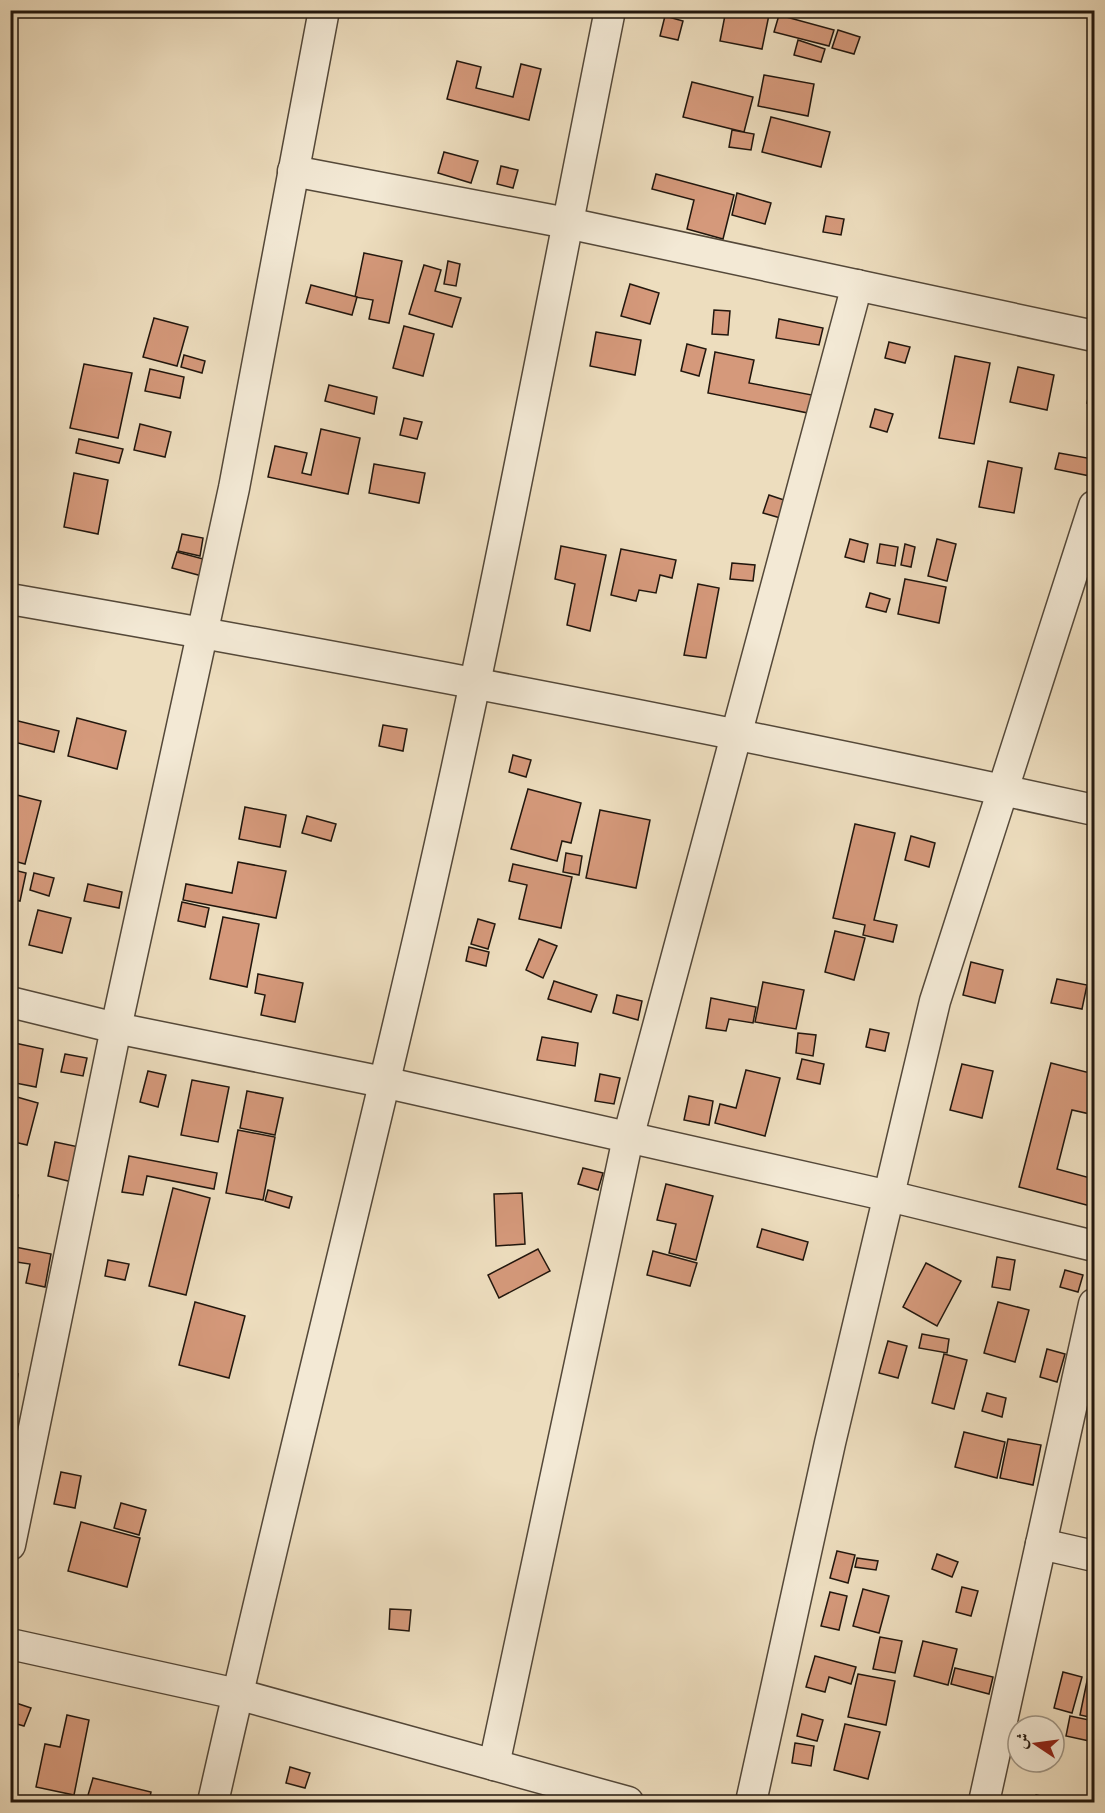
<svg xmlns="http://www.w3.org/2000/svg" width="1105" height="1813" font-family="'Gentium Book Plus',Amiri,serif">
  <style>
    .building { fill: #d5997b; stroke: #21160d; stroke-width: 1.5 }
    .lines { fill: none; stroke-linecap: round; stroke-linejoin: round }
    .street-casing { stroke: #544839; stroke-width: 33 }
    .street { stroke: #f3e9d5; stroke-width: 30 }
  </style>
  <rect width="100%" height="100%" fill="#edddbe"/>
  <filter id="stains"><feTurbulence type="fractalNoise" baseFrequency=".00333" numOctaves="4"/><feColorMatrix values="0 0 0 0 .2 0 0 0 0 .09 0 0 0 0 .02 0 0 0 .5 -.17"/></filter>
  <radialGradient id="worn" r=".72"><stop offset=".6" stop-color="#630" stop-opacity="0"/><stop offset="1" stop-color="#630" stop-opacity=".3"/></radialGradient>
  <g class="building">
    <polygon points="726,10 770,10 762,49 720,41"/>
    <polygon points="779,15 834,30 829,46 774,32"/>
    <polygon points="665,16 683,21 678,40 660,36"/>
    <polygon points="838,30 860,37 854,54 832,48"/>
    <polygon points="798,40 825,49 821,62 794,55"/>
    <polygon points="457,61 481,67 476,88 513,97 521,64 541,69 529,120 447,99"/>
    <polygon points="764,75 814,84 808,116 758,106"/>
    <polygon points="692,82 753,97 744,132 683,117"/>
    <polygon points="771,117 830,132 821,167 762,152"/>
    <polygon points="732,130 754,134 751,150 729,147"/>
    <polygon points="444,152 478,161 471,183 438,173"/>
    <polygon points="501,166 518,170 513,188 497,184"/>
    <polygon points="656,174 734,195 723,239 687,229 694,200 652,189"/>
    <polygon points="737,193 771,203 765,224 732,215"/>
    <polygon points="826,216 844,219 841,235 823,232"/>
    <polygon points="364,253 402,261 389,323 369,319 373,300 355,297"/>
    <polygon points="448,261 460,264 456,286 444,284"/>
    <polygon points="424,265 441,270 435,291 461,298 452,327 409,314"/>
    <polygon points="630,284 659,293 650,324 621,316"/>
    <polygon points="311,285 357,297 352,315 306,303"/>
    <polygon points="714,310 730,311 728,335 712,334"/>
    <polygon points="154,318 188,327 177,366 143,357"/>
    <polygon points="779,319 823,328 819,345 776,338"/>
    <polygon points="404,326 434,334 423,376 393,368"/>
    <polygon points="596,332 641,340 635,375 590,366"/>
    <polygon points="889,342 910,347 905,363 885,358"/>
    <polygon points="687,344 706,349 699,376 681,371"/>
    <polygon points="715,352 754,360 749,383 812,395 808,413 708,393"/>
    <polygon points="184,355 205,361 202,373 181,367"/>
    <polygon points="955,356 990,363 974,444 939,438"/>
    <polygon points="84,364 132,373 118,438 70,428"/>
    <polygon points="1018,367 1054,375 1047,410 1010,402"/>
    <polygon points="150,369 184,377 180,398 145,391"/>
    <polygon points="1091,384 1094,385 1094,404 1087,403"/>
    <polygon points="329,385 377,397 374,414 325,401"/>
    <polygon points="875,409 893,414 887,432 870,427"/>
    <polygon points="404,418 422,422 417,439 400,435"/>
    <polygon points="140,424 171,432 165,457 134,450"/>
    <polygon points="321,429 360,438 348,494 268,477 275,446 307,453 302,473 311,475"/>
    <polygon points="79,439 123,449 119,463 76,453"/>
    <polygon points="1059,453 1093,459 1090,476 1055,469"/>
    <polygon points="988,461 1022,468 1014,513 979,507"/>
    <polygon points="374,464 425,473 419,503 369,493"/>
    <polygon points="74,473 108,480 98,534 64,527"/>
    <polygon points="769,495 790,502 784,519 763,513"/>
    <polygon points="182,534 203,538 200,556 178,551"/>
    <polygon points="850,539 868,544 864,562 845,557"/>
    <polygon points="937,539 956,544 947,581 928,576"/>
    <polygon points="880,544 898,547 895,566 877,563"/>
    <polygon points="905,544 915,547 911,567 901,565"/>
    <polygon points="561,546 606,555 590,631 567,625 575,584 555,579"/>
    <polygon points="621,549 676,560 672,578 660,575 656,593 639,590 636,601 611,595"/>
    <polygon points="177,552 207,560 202,576 172,568"/>
    <polygon points="732,563 755,565 753,581 730,579"/>
    <polygon points="905,579 946,587 939,623 898,614"/>
    <polygon points="698,584 719,588 706,658 684,655"/>
    <polygon points="870,593 890,599 886,612 866,607"/>
    <polygon points="77,718 126,731 117,769 68,756"/>
    <polygon points="10,719 59,731 54,752 10,741"/>
    <polygon points="383,725 407,729 403,751 379,746"/>
    <polygon points="513,755 531,760 526,777 509,772"/>
    <polygon points="528,789 581,803 571,843 562,841 557,861 511,849"/>
    <polygon points="17,795 41,801 25,864 10,860 10,821"/>
    <polygon points="245,807 286,815 280,847 239,839"/>
    <polygon points="600,810 650,820 636,888 586,878"/>
    <polygon points="307,816 336,824 331,841 302,833"/>
    <polygon points="855,824 895,833 874,920 897,925 893,942 863,935 865,925 833,918"/>
    <polygon points="911,836 935,843 929,867 905,860"/>
    <polygon points="566,853 582,856 579,875 563,872"/>
    <polygon points="238,862 286,871 276,918 183,900 186,884 232,893"/>
    <polygon points="513,864 572,877 561,928 519,919 527,885 509,881"/>
    <polygon points="10,869 26,873 20,901 10,899"/>
    <polygon points="34,873 54,878 49,896 30,890"/>
    <polygon points="88,884 122,892 119,908 84,901"/>
    <polygon points="182,902 209,908 205,927 178,921"/>
    <polygon points="38,910 71,918 62,953 29,945"/>
    <polygon points="223,917 259,924 247,987 210,979"/>
    <polygon points="478,919 495,924 488,949 471,944"/>
    <polygon points="835,931 865,938 854,980 825,972"/>
    <polygon points="539,939 557,946 543,978 526,970"/>
    <polygon points="469,947 489,952 486,966 466,961"/>
    <polygon points="971,962 1003,970 995,1003 963,995"/>
    <polygon points="258,974 303,983 295,1022 261,1015 265,995 255,993"/>
    <polygon points="1057,979 1087,985 1082,1009 1051,1003"/>
    <polygon points="554,981 597,995 591,1012 548,999"/>
    <polygon points="763,982 804,990 796,1029 755,1022"/>
    <polygon points="617,995 642,1001 638,1020 613,1013"/>
    <polygon points="711,998 756,1007 753,1023 729,1019 726,1031 706,1028"/>
    <polygon points="870,1029 889,1033 885,1051 866,1047"/>
    <polygon points="798,1033 816,1035 813,1056 796,1053"/>
    <polygon points="542,1037 578,1043 575,1066 537,1060"/>
    <polygon points="10,1042 43,1049 36,1087 10,1082"/>
    <polygon points="65,1054 87,1058 83,1076 61,1072"/>
    <polygon points="802,1059 824,1064 820,1084 797,1079"/>
    <polygon points="1051,1063 1094,1074 1094,1102 1093,1101 1090,1114 1072,1110 1057,1169 1094,1179 1094,1207 1019,1187"/>
    <polygon points="962,1064 993,1071 982,1118 950,1110"/>
    <polygon points="746,1070 780,1078 765,1136 715,1123 720,1104 736,1108"/>
    <polygon points="148,1071 166,1075 158,1107 140,1102"/>
    <polygon points="600,1074 620,1078 614,1104 595,1101"/>
    <polygon points="192,1080 229,1087 218,1142 181,1135"/>
    <polygon points="247,1091 283,1098 275,1135 240,1128"/>
    <polygon points="10,1095 38,1103 27,1145 10,1141"/>
    <polygon points="689,1096 713,1101 709,1125 684,1120"/>
    <polygon points="238,1130 275,1137 263,1200 226,1193"/>
    <polygon points="55,1142 79,1147 72,1182 48,1176"/>
    <polygon points="129,1156 217,1173 214,1189 147,1176 143,1195 122,1192"/>
    <polygon points="583,1168 603,1173 598,1190 578,1184"/>
    <polygon points="666,1184 713,1196 696,1260 669,1253 676,1224 657,1220"/>
    <polygon points="173,1188 210,1198 186,1295 149,1286"/>
    <polygon points="268,1190 292,1197 289,1208 265,1201"/>
    <polygon points="10,1193 18,1195 15,1212 10,1211"/>
    <polygon points="522,1193 525,1244 496,1246 494,1194"/>
    <polygon points="762,1229 808,1242 803,1260 757,1247"/>
    <polygon points="10,1246 51,1254 45,1287 26,1283 30,1264 10,1261"/>
    <polygon points="538,1249 550,1271 499,1298 488,1275"/>
    <polygon points="653,1251 697,1263 690,1286 647,1275"/>
    <polygon points="997,1257 1015,1260 1010,1290 992,1287"/>
    <polygon points="108,1260 129,1264 125,1280 105,1276"/>
    <polygon points="926,1263 961,1281 937,1326 903,1307"/>
    <polygon points="1065,1270 1083,1275 1078,1292 1060,1287"/>
    <polygon points="195,1302 245,1316 229,1378 179,1365"/>
    <polygon points="998,1302 1029,1310 1015,1362 984,1353"/>
    <polygon points="922,1334 949,1339 947,1353 919,1348"/>
    <polygon points="888,1341 907,1346 898,1378 879,1373"/>
    <polygon points="1047,1349 1065,1354 1057,1382 1040,1377"/>
    <polygon points="944,1354 967,1360 954,1409 932,1403"/>
    <polygon points="10,1373 18,1374 15,1395 10,1394"/>
    <polygon points="987,1393 1006,1398 1002,1417 982,1411"/>
    <polygon points="964,1432 1005,1442 997,1478 955,1467"/>
    <polygon points="1008,1439 1041,1445 1033,1485 1000,1478"/>
    <polygon points="61,1472 81,1476 75,1508 54,1504"/>
    <polygon points="121,1503 146,1510 139,1535 114,1528"/>
    <polygon points="81,1522 140,1538 127,1587 68,1571"/>
    <polygon points="837,1551 855,1555 848,1583 830,1578"/>
    <polygon points="937,1554 958,1562 952,1577 932,1569"/>
    <polygon points="857,1558 878,1561 876,1570 855,1567"/>
    <polygon points="962,1587 978,1591 971,1616 956,1612"/>
    <polygon points="863,1589 889,1596 879,1633 853,1626"/>
    <polygon points="830,1592 847,1596 839,1630 821,1626"/>
    <polygon points="390,1609 411,1610 409,1631 389,1629"/>
    <polygon points="880,1637 902,1641 895,1673 873,1669"/>
    <polygon points="923,1641 957,1649 948,1685 914,1676"/>
    <polygon points="1094,1647 1094,1718 1080,1715"/>
    <polygon points="815,1656 856,1667 851,1684 829,1677 825,1692 806,1687"/>
    <polygon points="955,1668 993,1677 989,1694 951,1684"/>
    <polygon points="1063,1672 1082,1677 1072,1713 1054,1708"/>
    <polygon points="858,1674 895,1681 886,1725 848,1717"/>
    <polygon points="10,1701 31,1708 24,1726 10,1722"/>
    <polygon points="802,1714 823,1720 817,1741 797,1736"/>
    <polygon points="67,1715 89,1720 74,1795 36,1787 45,1744 60,1747"/>
    <polygon points="1070,1716 1094,1721 1094,1742 1066,1736"/>
    <polygon points="845,1724 880,1732 868,1779 834,1770"/>
    <polygon points="795,1743 814,1746 811,1766 792,1763"/>
    <polygon points="290,1767 310,1773 305,1788 286,1783"/>
    <polygon points="1094,1775 1094,1802 1089,1802"/>
    <polygon points="93,1778 151,1792 149,1802 86,1802"/>
    <polygon points="1036,1795 1070,1802 1034,1802"/>
  </g>
  <g class="lines">
    <g class="street-casing">
      <g id="street">
        <polyline points="293,171 567,223 1094,336"/>
        <path d="M10,599C373,662 735,731 1094,810"/>
        <polyline points="10,1002 116,1028 383,1082 889,1196 1094,1246"/>
        <polyline points="1041,1544 1094,1556"/>
        <polyline points="10,1545 116,1028 234,488 324,10"/>
        <polyline points="10,1644 237,1694 628,1802"/>
        <polyline points="494,1765 628,1138 857,285"/>
        <path d="M213,1802C279,1509 354,1217 422,923C492,620 549,315 610,10"/>
        <polyline points="751,1802 830,1443 935,1001 1094,506"/>
        <polyline points="984,1802 1094,1304"/>
      </g>
    </g>
    <use href="#street" class="street"/>
  </g>
  <rect width="1105" height="1813" fill="none" stroke="#edddbe" stroke-width="36"/>
  <rect x="12" y="12" width="1081" height="1789" fill="none" stroke="#21160d" stroke-width="3"/>
  <rect x="18" y="18" width="1069" height="1777" fill="none" stroke="#21160d" stroke-width="1.5"/>
  <g transform="translate(1036 1744) rotate(283)"><circle r="28" fill="#f3e9d5" stroke="#9f9585" stroke-width="1.5"/>
  <path d="M0-4.5L10 22L0 15L-10 22Z" fill="#8f2418"/>
  <text y="-9" font-size="16" font-weight="bold" text-anchor="middle" fill="#21160d">ش</text>
  </g>
  <rect width="100%" height="100%" filter="url(#stains)"/>
  <rect width="100%" height="100%" fill="url(#worn)"/>
</svg>
